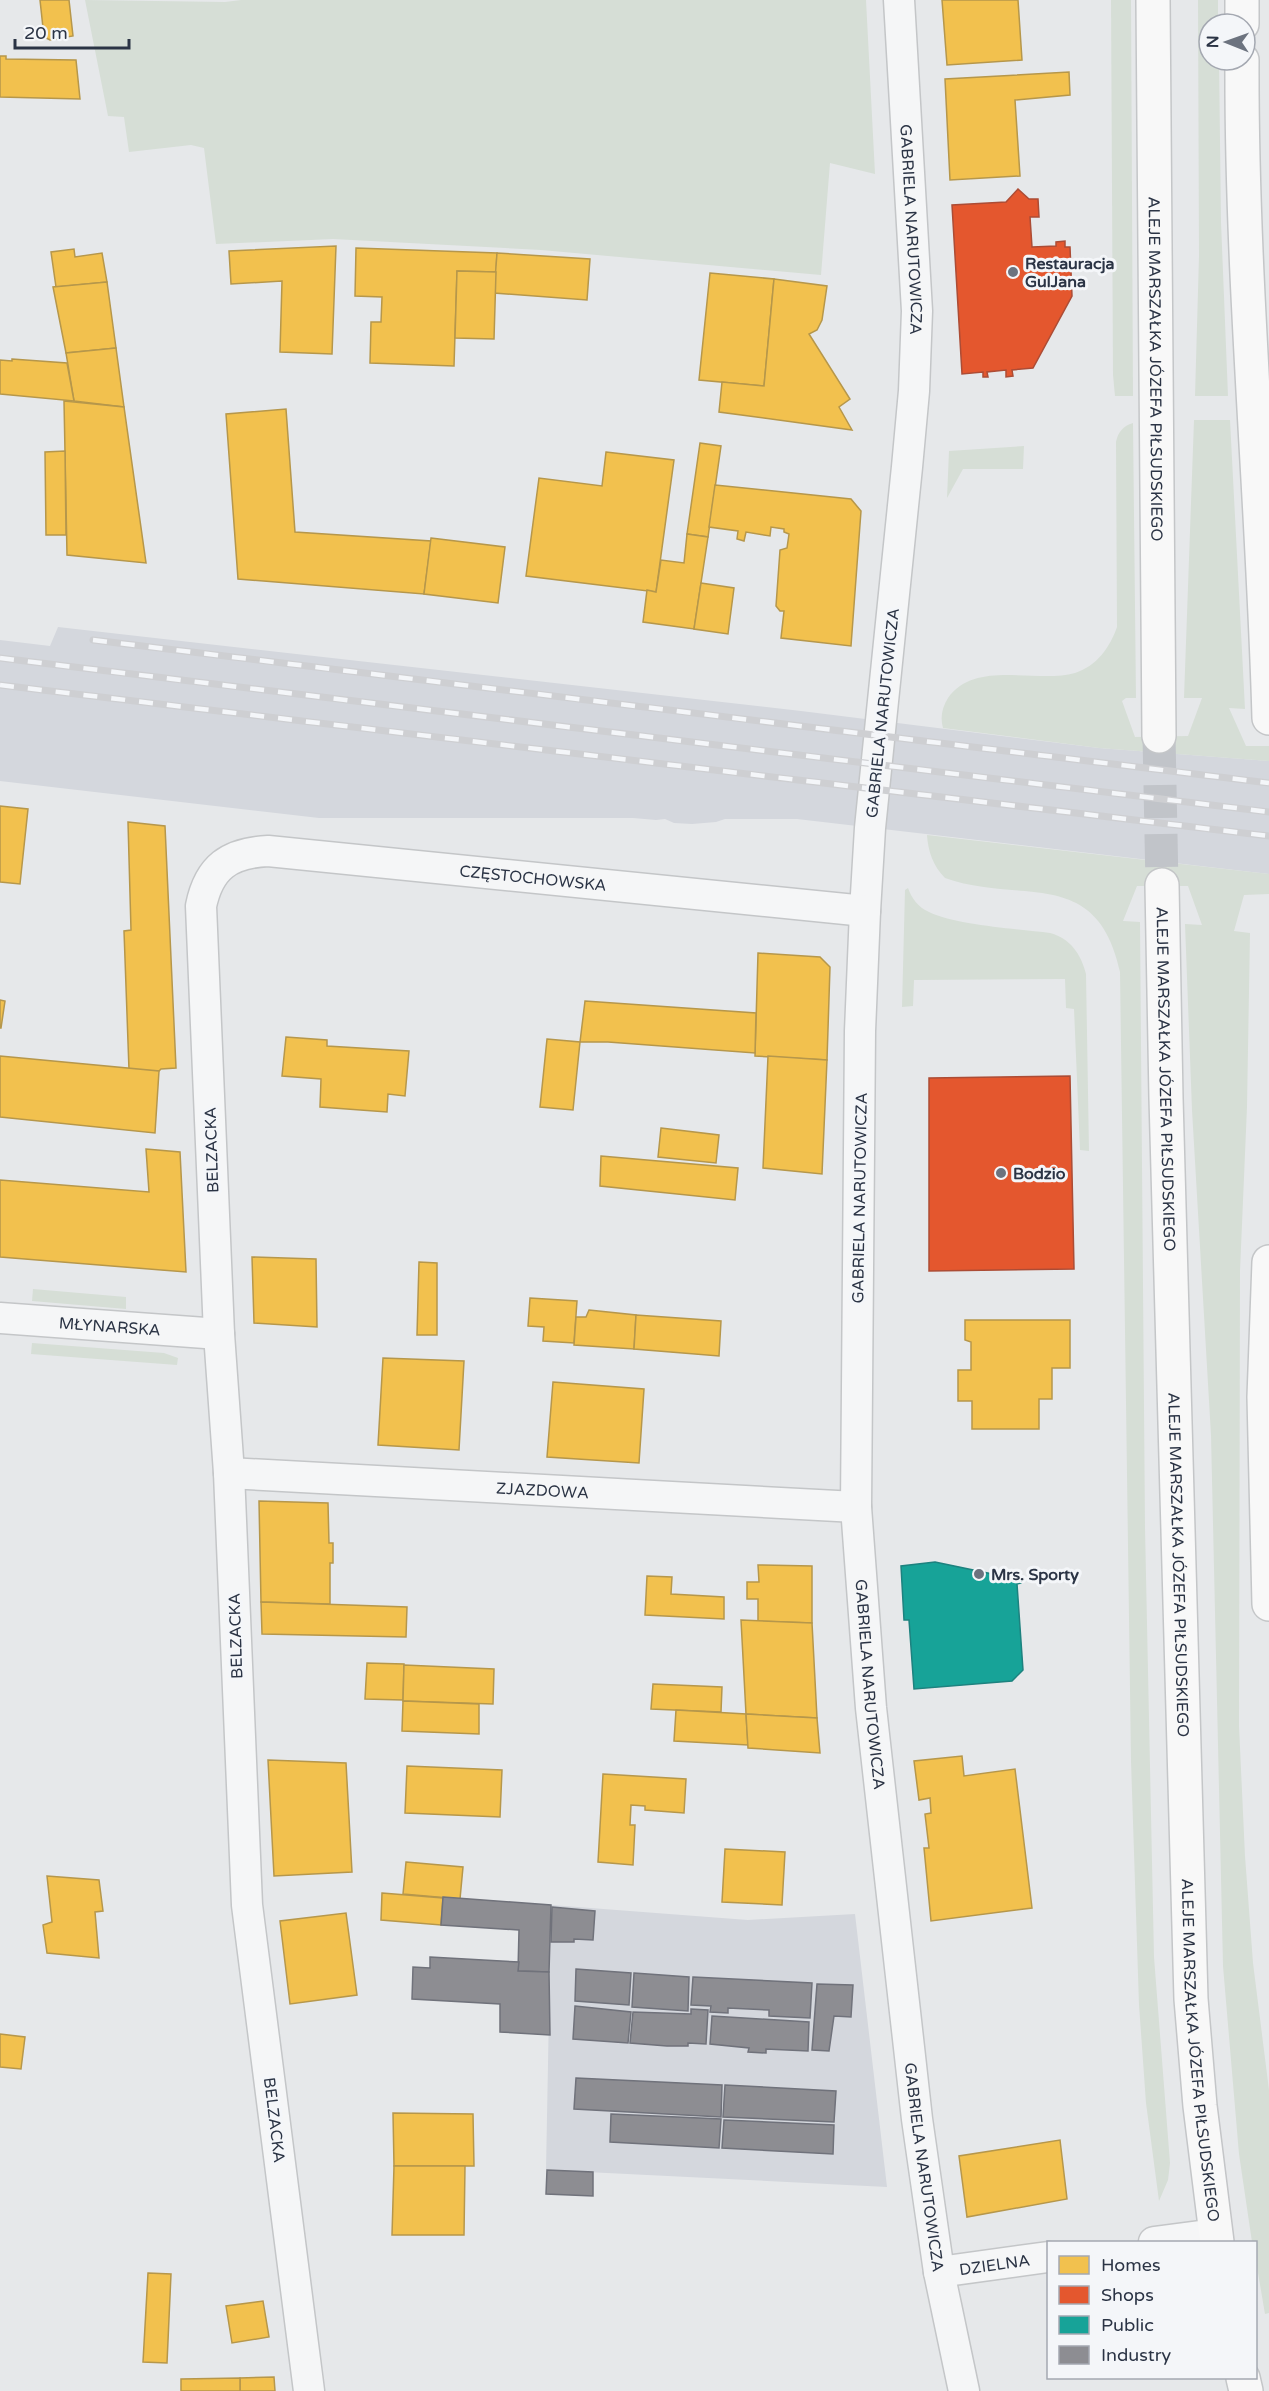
<svg xmlns="http://www.w3.org/2000/svg" width="1269" height="2391" font-family="'Varela Round',sans-serif">
  <style>
    .built { fill: #d4d7dd }
    .green { fill: #d6ded6 }
    .homes { fill: #f2c14e; stroke: #b6974b; stroke-width: 1.5 }
    .shops { fill: #e4572e; stroke: #ac4c35; stroke-width: 1.5 }
    .public { fill: #17a398; stroke: #1d827f; stroke-width: 1.5 }
    .industry { fill: #8d8d92; stroke: #70727b; stroke-width: 1.5 }
    .lines { fill: none; stroke-linecap: round; stroke-linejoin: round }
    .secondary-tunnel { stroke: #c1c4c9; stroke-width: 33; stroke-dasharray: 33 16; stroke-linecap: butt }
    .minor-casing { stroke: #c4c6c8; stroke-width: 33 }
    .secondary-casing { stroke: #c4c6c8; stroke-width: 36 }
    .minor { stroke: #f5f6f7; stroke-width: 30 }
    .secondary { stroke: #f8f8f8; stroke-width: 33 }
    .rail-casing { stroke: #cecfd2; stroke-width: 7 }
    .rail { stroke: #f4f6f9; stroke-width: 4.5; stroke-dasharray: 14; stroke-linecap: butt }
    .poi-dot { fill: #6c737f; stroke: #f4f6f9; stroke-width: 2 }
    .labels { text-anchor: middle; stroke-width: 6; stroke-linejoin: round; paint-order: stroke }
    .street-label { font-size: 16px; fill: #2b3445; stroke: #f4f6f9 }
    .poi-label { font-size: 16px; font-weight: bold; fill: #2b3445; stroke: #f4f6f9; text-anchor: start }
  </style>
  <rect width="100%" height="100%" fill="#e6e8ea"/>
  <g class="built">
    <polygon points="58,627 801,711 1099,748 1269,761 1269,874 797,819 725,819 716,822 692,824 674,823 665,819 656,820 633,818 319,818 0,781 0,640 50,646"/>
    <polygon points="551,1905 748,1920 855,1914 887,2187 546,2170"/>
  </g>
  <g class="green">
    <polygon points="85,0 225,2 241,0 866,0 875,174 830,163 821,275 541,250 333,239 216,244 204,148 191,145 129,152 124,117 108,116"/>
    <polygon points="1111,0 1131,0 1133,396 1115,396 1113,375"/>
    <polygon points="1198,0 1218,0 1218,24 1209,24 1209,60 1219,60 1221,222 1228,396 1195,396 1199,256"/>
    <path d="M1194,420H1230L1245,709L1229,708L1246,746H1269V761L1099,748L943,728C940,717 942,708 948,698C975,659 1037,684 1075,673C1097,666 1110,647 1117,627L1116,442C1118,432 1123,426 1133,423L1136,698H1126L1122,701L1135,737L1188,736L1202,698H1184Z"/>
    <polygon points="1024,446 1023,469 963,469 947,498 949,451"/>
    <path d="M927,835L1269,874V894L1244,895L1234,931L1250,933L1247,1107L1240,1271L1239,1726L1245,1856L1253,1963L1269,2090V2313L1265,2314L1256,2261V2242H1252L1239,2154L1223,1966L1211,1435L1192,1110L1185,924L1202,925L1188,886H1137L1123,921L1140,922L1145,1528L1154,1957L1170,2163L1168,2180L1159,2201L1146,2103L1139,2005L1131,1761L1120,972C1097,865 1021,905 945,878C933,866 928,851 927,835Z"/>
    <path d="M908,888C912,899 918,907 929,912C955,925 1019,929 1050,933C1070,938 1081,954 1086,974L1089,1151L1080,1150L1074,1009L1066,1008L1065,979L914,980L913,1006L902,1007L905,890Z"/>
    <polygon points="33,1289 126,1297 126,1309 32,1301"/>
    <polygon points="32,1343 164,1353 178,1358 177,1365 31,1354"/>
  </g>
  <g class="homes">
    <polygon points="40,0 69,0 73,36 50,40 44,37"/>
    <polygon points="942,0 1018,0 1022,60 947,65"/>
    <polygon points="0,56 6,56 6,59 76,60 80,99 0,97"/>
    <polygon points="1069,72 1070,95 1015,100 1020,176 950,180 945,79"/>
    <polygon points="336,246 332,354 280,352 282,281 231,284 229,251"/>
    <polygon points="356,248 497,253 496,272 457,271 454,366 370,363 371,322 381,322 382,297 355,296"/>
    <polygon points="74,249 75,257 102,253 107,282 56,287 51,252"/>
    <polygon points="497,253 590,259 587,300 494,293"/>
    <polygon points="457,271 496,272 494,339 455,338"/>
    <polygon points="710,273 774,279 764,386 699,380"/>
    <polygon points="774,279 827,286 822,320 817,330 809,334 850,399 839,407 852,430 719,412 722,382 764,386"/>
    <polygon points="107,282 116,348 66,353 53,287"/>
    <polygon points="116,348 124,407 74,401 66,353"/>
    <polygon points="12,359 67,363 74,401 0,394 0,360 12,361"/>
    <polygon points="64,401 124,407 146,563 67,555"/>
    <polygon points="286,409 295,532 431,541 424,594 238,579 226,414"/>
    <polygon points="700,443 721,446 708,537 687,534"/>
    <polygon points="65,451 66,535 46,535 45,452"/>
    <polygon points="606,452 674,460 656,592 526,576 539,478 602,486"/>
    <polygon points="715,485 851,499 861,511 851,646 781,638 784,611 780,611 776,606 780,550 787,548 789,534 784,532 784,529 771,527 770,536 746,532 744,541 737,539 738,531 709,527"/>
    <polygon points="687,534 708,537 694,629 643,622 647,590 656,592 661,560 684,563"/>
    <polygon points="431,538 505,547 498,603 424,594"/>
    <polygon points="701,583 734,588 728,634 694,629"/>
    <polygon points="0,806 28,809 20,884 0,882"/>
    <polygon points="128,822 165,826 176,1068 161,1069 159,1071 129,1070 124,931 131,930"/>
    <polygon points="758,953 820,957 830,967 827,1060 755,1056"/>
    <polygon points="0,1000 5,1001 1,1028 0,1028"/>
    <polygon points="585,1001 756,1013 755,1053 608,1042 580,1042"/>
    <polygon points="286,1037 327,1040 327,1046 409,1051 405,1096 388,1094 387,1112 320,1107 321,1079 282,1076"/>
    <polygon points="547,1039 580,1042 573,1110 540,1107"/>
    <polygon points="0,1056 159,1071 155,1133 0,1117"/>
    <polygon points="768,1056 827,1060 822,1174 763,1168"/>
    <polygon points="661,1128 719,1135 716,1163 658,1157"/>
    <polygon points="146,1149 180,1152 186,1272 0,1257 0,1180 149,1192"/>
    <polygon points="601,1156 738,1168 735,1200 600,1186"/>
    <polygon points="252,1257 316,1259 317,1327 254,1323"/>
    <polygon points="419,1262 437,1263 437,1335 417,1335"/>
    <polygon points="530,1298 577,1301 574,1343 543,1341 544,1327 528,1326"/>
    <polygon points="589,1310 636,1315 634,1349 574,1345 576,1317 586,1317"/>
    <polygon points="636,1315 721,1321 719,1356 634,1349"/>
    <polygon points="965,1320 1070,1320 1070,1368 1052,1368 1052,1399 1039,1399 1039,1429 972,1429 972,1401 958,1401 958,1370 971,1370 971,1342 965,1340"/>
    <polygon points="383,1358 464,1361 459,1450 378,1445"/>
    <polygon points="553,1382 644,1389 639,1463 547,1457"/>
    <polygon points="259,1501 328,1503 329,1543 333,1543 333,1563 330,1563 330,1604 261,1602"/>
    <polygon points="758,1565 812,1566 812,1623 758,1621 758,1599 747,1599 747,1582 759,1582"/>
    <polygon points="647,1576 672,1577 671,1594 724,1597 724,1619 645,1615"/>
    <polygon points="261,1602 407,1607 406,1637 262,1634"/>
    <polygon points="741,1620 812,1623 817,1718 746,1714"/>
    <polygon points="367,1663 404,1664 403,1700 365,1699"/>
    <polygon points="404,1665 494,1669 493,1704 403,1701"/>
    <polygon points="653,1684 722,1687 721,1712 651,1709"/>
    <polygon points="403,1701 479,1704 479,1734 402,1731"/>
    <polygon points="676,1710 746,1714 748,1745 674,1741"/>
    <polygon points="746,1714 817,1718 820,1753 748,1748"/>
    <polygon points="962,1756 964,1776 1015,1769 1032,1908 931,1921 924,1848 929,1848 925,1814 931,1813 930,1798 919,1800 914,1761"/>
    <polygon points="268,1760 346,1763 352,1872 274,1876"/>
    <polygon points="407,1766 502,1770 500,1817 405,1813"/>
    <polygon points="603,1774 686,1779 684,1813 645,1810 645,1806 631,1805 630,1825 635,1825 633,1865 598,1862"/>
    <polygon points="725,1849 785,1852 782,1905 722,1902"/>
    <polygon points="406,1862 463,1867 460,1899 403,1894"/>
    <polygon points="47,1876 99,1880 103,1911 95,1912 99,1958 47,1953 43,1925 52,1922"/>
    <polygon points="382,1893 443,1898 441,1925 381,1920"/>
    <polygon points="346,1913 357,1995 290,2004 280,1921"/>
    <polygon points="0,2034 25,2037 21,2069 0,2067"/>
    <polygon points="393,2113 473,2114 474,2166 394,2166"/>
    <polygon points="1060,2140 1067,2199 967,2217 959,2156"/>
    <polygon points="394,2166 465,2166 464,2235 392,2235"/>
    <polygon points="148,2273 171,2274 167,2363 143,2362"/>
    <polygon points="263,2301 269,2337 232,2343 226,2306"/>
    <polygon points="274,2377 275,2391 240,2391 240,2378"/>
    <polygon points="240,2378 240,2391 181,2391 181,2379"/>
  </g>
  <g class="shops">
    <polygon points="1018,189 1029,199 1038,199 1039,217 1030,217 1032,247 1056,246 1056,242 1065,241 1065,247 1070,247 1072,296 1033,368 1012,370 1013,376 1006,377 1006,370 987,372 988,377 983,377 983,372 962,374 952,205 1006,202"/>
    <polygon points="1070,1076 1074,1269 929,1271 929,1078"/>
  </g>
  <polygon class="public" points="935,1562 1021,1580 1021,1583 1017,1584 1023,1670 1012,1681 914,1689 909,1620 904,1620 901,1566"/>
  <g class="industry">
    <polygon points="443,1897 551,1905 549,1972 518,1971 519,1930 441,1925"/>
    <polygon points="552,1907 595,1911 593,1940 574,1939 574,1942 551,1942"/>
    <polygon points="430,1957 519,1962 518,1971 549,1972 550,2035 500,2032 500,2004 412,1999 413,1967 430,1968"/>
    <polygon points="576,1969 631,1973 629,2005 575,2001"/>
    <polygon points="634,1973 689,1977 688,2011 632,2007"/>
    <polygon points="693,1977 812,1983 810,2018 769,2016 769,2010 728,2008 728,2013 710,2012 711,2006 691,2005"/>
    <polygon points="817,1984 853,1985 851,2017 834,2016 829,2051 812,2050"/>
    <polygon points="575,2006 631,2012 628,2043 573,2039"/>
    <polygon points="691,2009 708,2010 706,2044 688,2043 688,2046 667,2046 630,2043 633,2012 691,2014"/>
    <polygon points="712,2016 809,2022 808,2051 766,2049 766,2053 748,2052 749,2048 710,2044"/>
    <polygon points="576,2078 722,2085 721,2117 574,2109"/>
    <polygon points="725,2085 836,2091 834,2122 723,2117"/>
    <polygon points="611,2114 721,2119 719,2148 610,2142"/>
    <polygon points="724,2120 834,2125 833,2154 722,2148"/>
    <polygon points="547,2170 593,2172 593,2196 546,2194"/>
  </g>
  <g class="lines">
    <polyline class="secondary-tunnel" points="1159,736 1162,885"/>
    <g class="minor-casing">
      <g id="minor">
        <path id="s1" d="M899,0L917,311L914,391L907,467L870,828L865,911L860,1031L856,1507L871,1708L917,2119L939,2272L964,2391"/>
        <path id="s2" d="M0,1318L219,1334"/>
        <path id="s3" d="M229,1473L856,1507"/>
        <polyline points="1154,2242 1215,2234"/>
        <path id="s4" d="M939,2272L1048,2257"/>
        <path id="s5" d="M309,2391L247,1905L229,1473L219,1334L201,906C209,867 229,853 268,851L865,911"/>
      </g>
    </g>
    <g class="secondary-casing">
      <g id="secondary">
        <path id="s6" d="M1153,0L1159,736"/>
        <polyline points="1242,24 1242,0"/>
        <path d="M1242,60C1241,279 1263,499 1269,718"/>
        <path id="s7" d="M1162,885L1166,1098L1191,1999L1200,2106L1217,2242"/>
        <polyline points="1269,1262 1264,1397 1269,1604"/>
        <polyline points="1243,2378 1246,2391"/>
      </g>
    </g>
    <use href="#minor" class="minor"/>
    <use href="#secondary" class="secondary"/>
    <g class="rail-casing">
      <g id="rail">
        <polyline points="93,640 1269,783"/>
        <polyline points="0,658 1269,812"/>
        <polyline points="0,685 1269,836"/>
      </g>
    </g>
    <use href="#rail" class="rail"/>
  </g>
  <g class="poi-dot">
    <circle cx="1013" cy="272" r="6"/>
    <circle cx="1001" cy="1173" r="6"/>
    <circle cx="979" cy="1574" r="6"/>
  </g>
  <g class="labels">
    <g class="street-label">
      <text dy="6" stroke="none"><textPath href="#s1" startOffset="230">GABRIELA NARUTOWICZA</textPath></text>
      <text dy="6" stroke="none"><textPath href="#s6" startOffset="369">ALEJE MARSZAŁKA JÓZEFA PIŁSUDSKIEGO</textPath></text>
      <text transform="translate(882 713) rotate(-84)" y="6">GABRIELA NARUTOWICZA</text>
      <text dy="6" stroke="none"><textPath href="#s5" startOffset="1852">CZĘSTOCHOWSKA</textPath></text>
      <text dy="6" stroke="none"><textPath href="#s7" startOffset="194">ALEJE MARSZAŁKA JÓZEFA PIŁSUDSKIEGO</textPath></text>
      <text transform="translate(211 1150) rotate(-92)" y="6">BELZACKA</text>
      <text transform="translate(859 1198) rotate(-89)" y="6">GABRIELA NARUTOWICZA</text>
      <text dy="6" stroke="none"><textPath href="#s2" startOffset="110">MŁYNARSKA</textPath></text>
      <text dy="6" stroke="none"><textPath href="#s3" startOffset="314">ZJAZDOWA</textPath></text>
      <text dy="6" stroke="none"><textPath href="#s7" startOffset="680">ALEJE MARSZAŁKA JÓZEFA PIŁSUDSKIEGO</textPath></text>
      <text transform="translate(235 1636) rotate(-92)" y="6">BELZACKA</text>
      <text dy="6" stroke="none"><textPath href="#s1" startOffset="1688">GABRIELA NARUTOWICZA</textPath></text>
      <text dy="6" stroke="none"><textPath href="#s7" startOffset="1166">ALEJE MARSZAŁKA JÓZEFA PIŁSUDSKIEGO</textPath></text>
      <text transform="translate(275 2120) rotate(83)" y="6">BELZACKA</text>
      <text dy="6" stroke="none"><textPath href="#s1" startOffset="2174">GABRIELA NARUTOWICZA</textPath></text>
      <text dy="6" stroke="none"><textPath href="#s4" startOffset="56">DZIELNA</textPath></text>
    </g>
    <g class="poi-label">
      <text x="1025" y="269">Restauracja<tspan x="1025" dy="18">GulJana</tspan></text>
      <text x="1013" y="1179">Bodzio</text>
      <text x="991" y="1580">Mrs. Sporty</text>
    </g>
  </g>
  <rect x="1047" y="2241" width="210" height="138" fill="#f4f6f9" stroke="#a4a8b1" stroke-width="1.5"/>
  <rect x="1059" y="2256" width="30" height="18" fill="#f2c14e" stroke="#a4a8b1" stroke-width="1.5"/>
  <text x="1101" y="2271" font-size="18" fill="#2b3445">Homes</text>
  <rect x="1059" y="2286" width="30" height="18" fill="#e4572e" stroke="#a4a8b1" stroke-width="1.5"/>
  <text x="1101" y="2301" font-size="18" fill="#2b3445">Shops</text>
  <rect x="1059" y="2316" width="30" height="18" fill="#17a398" stroke="#a4a8b1" stroke-width="1.5"/>
  <text x="1101" y="2331" font-size="18" fill="#2b3445">Public</text>
  <rect x="1059" y="2346" width="30" height="18" fill="#8d8d92" stroke="#a4a8b1" stroke-width="1.5"/>
  <text x="1101" y="2361" font-size="18" fill="#2b3445">Industry</text>
  <g transform="translate(1227 42) rotate(271)"><circle r="28" fill="#f4f6f9" stroke="#a4a8b1" stroke-width="1.5"/>
  <path d="M0-4.5L10 22L0 15L-10 22Z" fill="#6c737f"/>
  <text y="-9" font-size="16" font-weight="bold" text-anchor="middle" fill="#2b3445">N</text>
  </g>
  <path d="M15 39v9h114v-9" fill="none" stroke="#2b3445" stroke-width="3"/>
  <text x="24" y="39" font-size="18" fill="#2b3445" stroke="#f4f6f9" stroke-width="4.5" paint-order="stroke">20 m</text>
</svg>
